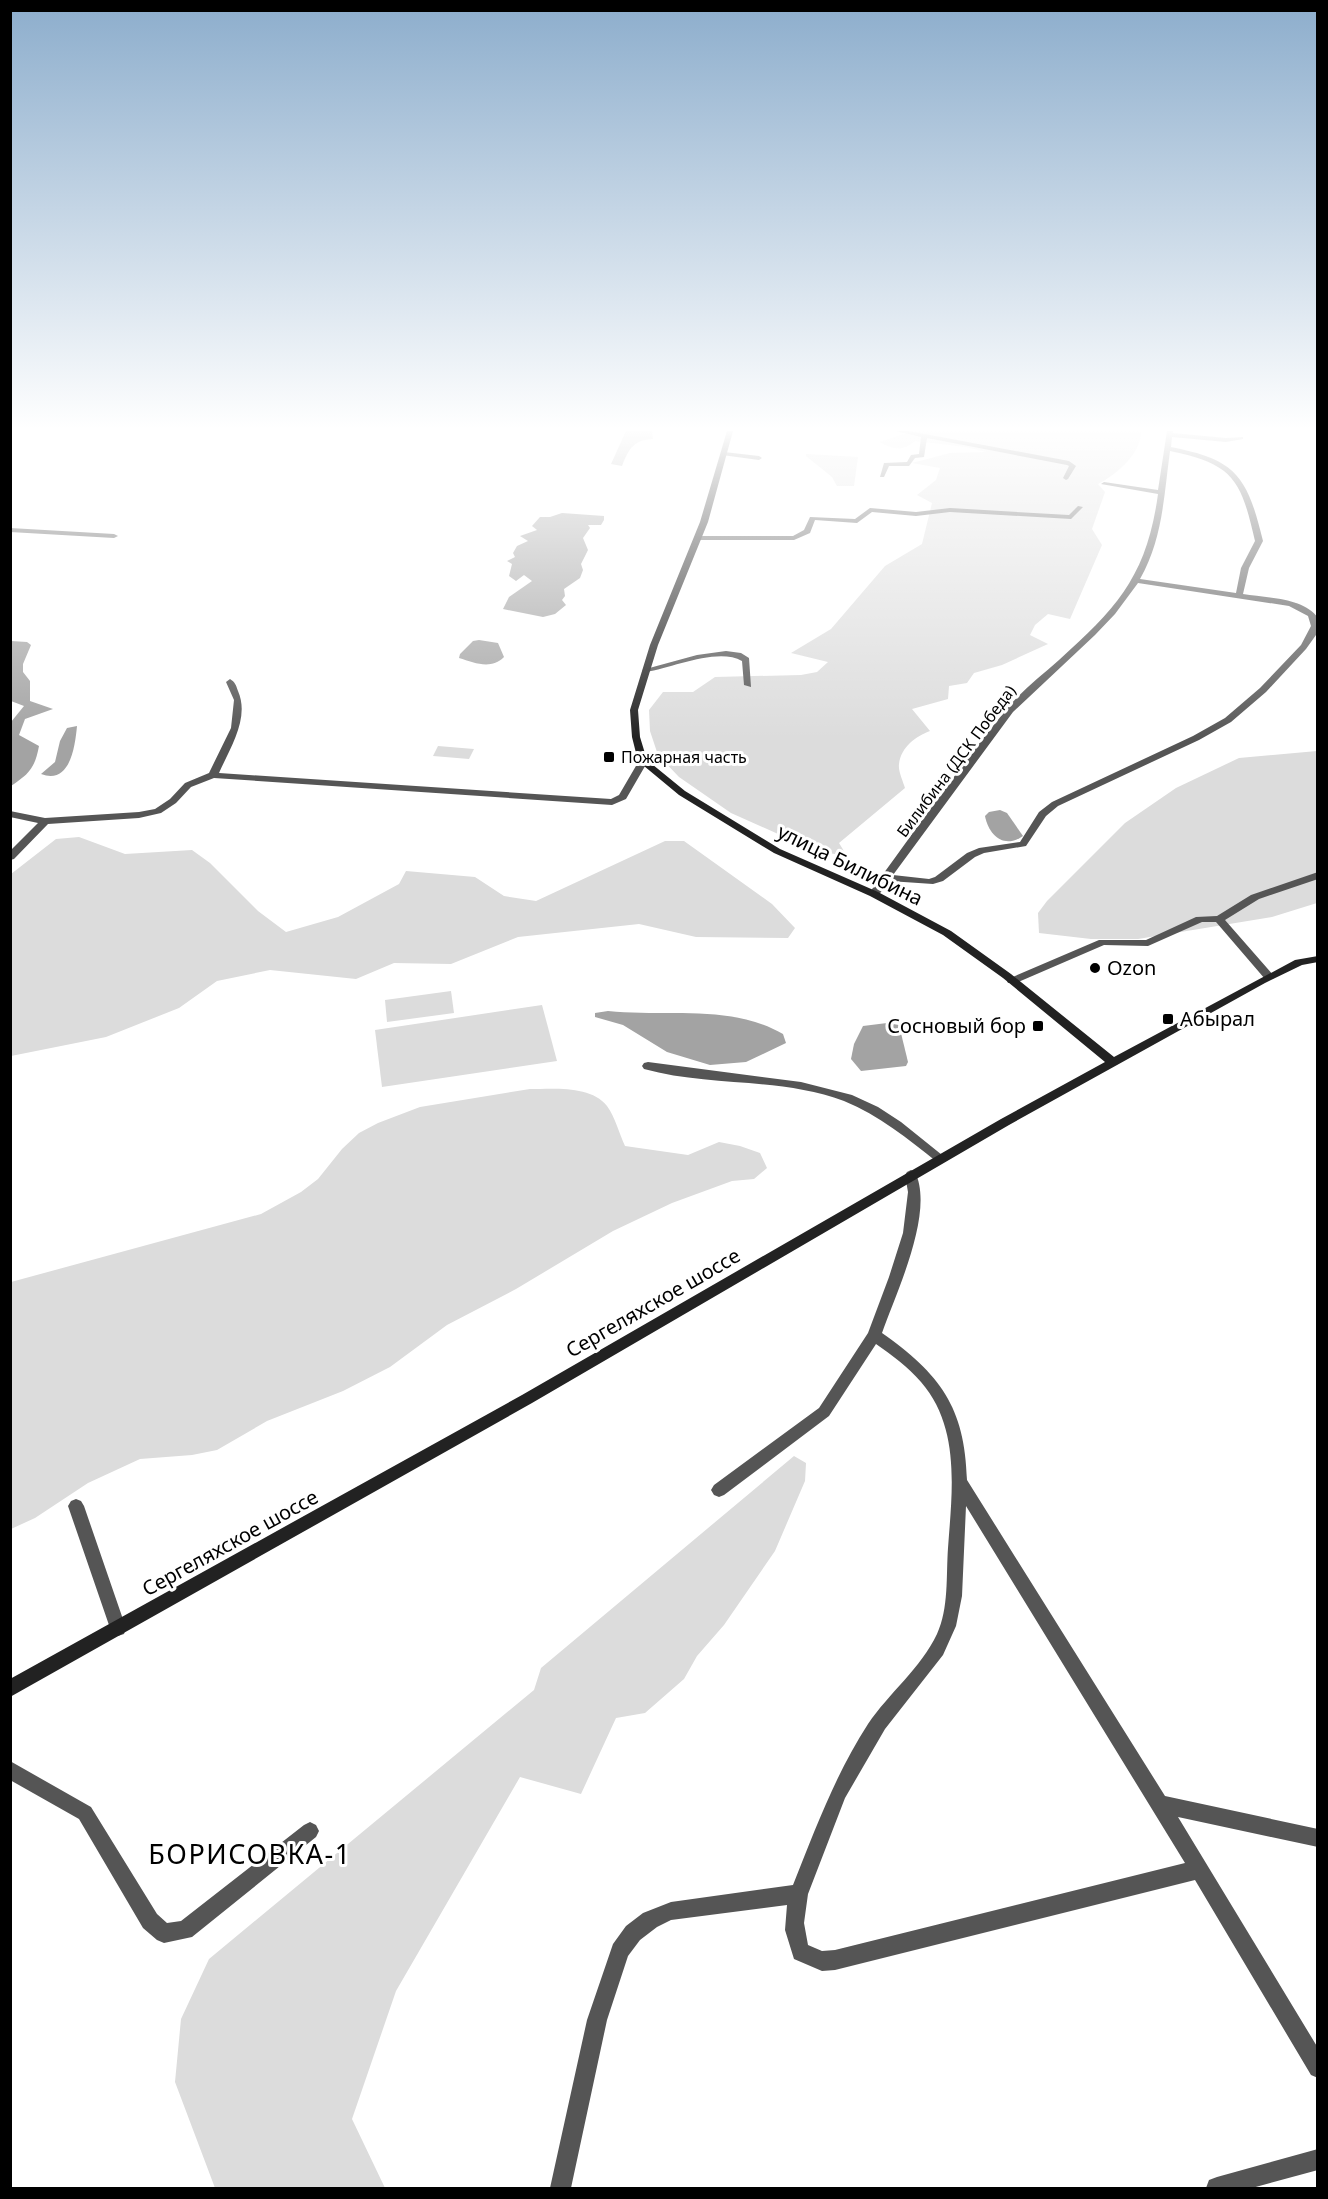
<svg xmlns="http://www.w3.org/2000/svg" width="1328" height="2199" font-family="'Noto Sans',sans-serif">
  <style>
    .green { fill: #dcdcdc }
    .water { fill: #a3a3a3 }
    .lines { fill: none; stroke-linecap: round; stroke-linejoin: round }
    .street { fill: #555; fill-rule: evenodd }
    .secondary { fill: #222; fill-rule: evenodd }
    .poi-dot { fill: #000; stroke: #fff; stroke-width: 2 }
    .labels { text-anchor: middle; stroke-width: 6; stroke-linejoin: round; paint-order: stroke }
    .far-poi-label { font-size: 16px; fill: #000; stroke: #fff; text-anchor: start }
    .far-street-label { font-size: 16px; fill: #000; stroke: #fff }
    .street-label { font-size: 20px; fill: #000; stroke: #fff }
    .poi-label { font-size: 20px; fill: #000; stroke: #fff; text-anchor: start }
    .near-quarter-label { font-size: 27px; letter-spacing: 1.5px; fill: #000; stroke: #fff }
  </style>
  <rect width="100%" height="100%" fill="#fff"/>
  <g class="green">
    <path d="M914,431H1141C1142,453 1116,475 1098,484L1105,492L1092,529L1102,545L1070,619L1048,614L1035,625L1030,635L1048,644L1002,665L974,673L967,683L949,686L948,699L912,709L930,731C916,736 901,747 899,764C898,771 903,781 905,788L839,843L847,856L816,851L731,813L679,777L658,755L650,731L649,710L663,692H693L715,677L801,675L817,672L828,662L791,653L831,629L885,566L922,544L932,503L917,495L936,480L940,468L912,463L950,453L986,452L966,447L915,441C903,452 892,449 879,442Z"/>
    <polygon points="806,454 858,457 854,486 837,486 832,477 806,456"/>
    <polygon points="438,746 474,749 469,759 433,756"/>
    <polygon points="1317,751 1317,903 1272,917 1138,939 1091,939 1039,933 1038,913 1047,901 1125,823 1176,788 1239,758"/>
    <polygon points="79,837 125,854 192,850 210,863 258,911 286,932 338,917 399,884 406,871 475,877 504,896 536,901 665,841 684,841 772,904 795,928 788,938 696,937 639,924 518,937 451,964 394,963 356,979 270,970 217,981 179,1008 106,1037 11,1056 11,874 56,839"/>
    <polygon points="451,991 454,1013 387,1022 385,1000"/>
    <polygon points="542,1005 557,1061 382,1087 375,1030"/>
    <path d="M530,1089C553,1089 591,1085 607,1106C615,1117 619,1133 625,1146L688,1155L719,1142L740,1146L760,1153L767,1168L754,1179L732,1181L672,1203L613,1231L516,1289L447,1325L390,1367L343,1391L267,1421L217,1450L192,1455L140,1459L88,1483L35,1518L11,1529V1282L261,1214L301,1192L318,1179L342,1149L359,1133L378,1123L420,1107Z"/>
    <polygon points="794,1456 806,1463 805,1481 775,1551 724,1625 697,1656 684,1679 645,1713 616,1718 581,1794 520,1777 396,1991 352,2119 385,2188 215,2188 175,2082 181,2019 209,1959 534,1690 541,1668"/>
  </g>
  <g class="water">
    <path d="M626,431H652L653,439C634,440 629,448 622,466L611,464Z"/>
    <polygon points="562,513 604,516 604,520 601,525 588,525 590,528 583,538 588,550 581,564 583,570 580,578 564,589 565,596 562,600 566,605 555,614 543,617 503,609 509,597 532,581 524,575 516,581 509,576 512,564 507,561 515,557 513,553 517,546 528,541 520,536 537,530 532,526 540,517 550,517"/>
    <path d="M479,640L498,643L504,657C491,670 475,663 459,658L460,654L473,641Z"/>
    <path d="M11,641L27,642L31,645L23,664V672L30,681V701L53,709L25,719L19,735L39,746C35,768 29,774 11,786V722L24,706L11,701Z"/>
    <path d="M77,726C75,747 70,785 41,774L55,762L60,741L67,728Z"/>
    <path d="M1000,810L1007,813L1023,836C1004,849 989,836 985,816L989,812Z"/>
    <path d="M608,1011C666,1017 732,1004 783,1034L786,1043L746,1062L710,1065L667,1052L623,1025L595,1017V1013Z"/>
    <polygon points="887,1023 899,1025 908,1062 906,1066 861,1071 851,1059 854,1044 863,1026"/>
  </g>
  <g class="lines">
    <g class="street">
      <polygon points="896,431 909,431 1069,461 1076,466 1068,479 1066,480 1063,478 1069,466 1067,465 927,438 924,457 915,458 909,466 889,466 884,477 880,477 884,463 907,462 911,455 919,454 921,437"/>
      <path d="M1167,431H1173V433L1226,438L1243,437V439L1226,442L1172,437L1171,447C1237,460 1247,476 1263,541L1249,568L1243,594C1266,598 1304,597 1318,618L1316,635L1306,649L1266,692L1231,722L1199,740L1058,806L1046,816L1026,846L984,853L975,857L943,881L933,884L889,881L878,896H870V892C915,831 958,768 1006,710C1021,691 1041,676 1059,660C1118,607 1147,575 1158,494L1101,484L1104,482L1158,490ZM1170,451C1234,464 1241,480 1255,541L1241,568L1236,593L1140,579C1163,539 1164,494 1170,451ZM1138,583L1289,606L1308,616L1311,626L1301,645L1260,688L1225,718L1193,736L1052,802L1039,812L1020,842L979,848L967,853L935,877L929,879L893,875L1013,712L1095,635L1115,614Z"/>
      <polygon points="724,452 759,456 762,458 759,460 722,455 722,453"/>
      <polygon points="1078,506 1083,507 1071,519 950,512 916,516 872,512 857,523 815,520 810,533 794,540 698,540 694,538 698,536 793,536 804,530 810,517 855,519 870,508 916,512 950,508 1069,515"/>
      <polygon points="10,528 114,534 118,536 114,538 10,532"/>
      <path d="M726,651L741,653L749,658L751,687L744,685L742,661C718,647 672,668 646,672L642,670L697,655Z"/>
      <path d="M230,679C235,682 236,685 238,691C250,718 230,748 219,773L611,799L619,795L640,759L643,758L648,761L626,799L612,805L214,778L191,787L176,803L161,813L139,818L48,824L14,859L10,860V851L38,823L10,817V811L45,818L139,812L155,809L170,799L185,783L209,773L231,728L234,700L226,682Z"/>
      <polygon points="1318,872 1318,879 1259,899 1225,920 1273,975 1274,977 1273,979 1265,979 1216,922 1202,922 1148,946 1104,945 1016,983 1008,983 1007,981 1008,979 1099,940 1146,940 1196,917 1217,916 1251,895"/>
      <path d="M648,1062L801,1082L852,1095L878,1107L901,1122L947,1159L945,1162H937C908,1139 879,1115 844,1101C780,1077 709,1087 644,1069L642,1066L644,1063Z"/>
      <path d="M911,1170L915,1172C935,1212 896,1293 882,1333C940,1374 965,1407 967,1480L1165,1796L1318,1829V1847L1178,1817L1318,2048V2078L1311,2075L1195,1880L835,1970L822,1971L794,1959L785,1930L787,1905L671,1920L657,1927L640,1940L628,1956L607,2020L571,2188H550L587,2020L613,1944L626,1926L643,1913L671,1902L793,1885C815,1830 835,1775 868,1724C889,1693 921,1668 937,1634C949,1608 946,1576 948,1548C952,1492 961,1428 921,1382C908,1367 892,1355 876,1344L829,1416L724,1495L719,1497L714,1495L711,1490L714,1485L819,1408L868,1333L889,1277L903,1233L908,1192L905,1175L907,1172ZM966,1506L1185,1863L835,1950L822,1951L808,1945L804,1923L808,1894L845,1798L885,1729L943,1655L956,1626L962,1596Z"/>
      <polygon points="76,1499 81,1501 84,1506 126,1628 124,1634 118,1636 112,1634 110,1628 68,1506 71,1501"/>
      <polygon points="10,1761 91,1807 157,1914 167,1923 181,1921 304,1825 310,1822 316,1825 319,1831 316,1837 192,1937 164,1943 157,1940 143,1928 79,1819 10,1780"/>
      <polygon points="1318,2149 1318,2170 1252,2188 1206,2188 1209,2180 1217,2177"/>
    </g>
    <polygon class="secondary" points="727,431 733,431 708,522 658,645 638,710 640,737 647,760 685,791 780,849 878,892 951,931 1011,974 1114,1057 1295,960 1318,956 1318,962 1302,965 1265,983 1009,1125 532,1403 10,1697 10,1679 522,1395 1001,1119 1105,1062 1003,978 943,935 870,896 774,853 679,795 638,761 632,737 630,710 650,645 700,522"/>
  </g>
  <linearGradient id="sky" x2="0" y2="1"><stop stop-color="#8cadcc"/><stop offset="0.58" stop-color="#fff"/><stop offset="1" stop-color="#fff" stop-opacity="0"/></linearGradient>
  <rect width="1328" height="739" fill="url(#sky)"/>
  <g class="poi-dot">
    <rect x="603" y="751" width="12" height="12" rx="3"/>
    <circle cx="1095" cy="968" r="6"/>
    <rect x="1162" y="1013" width="12" height="12" rx="3"/>
    <rect x="1032" y="1020" width="12" height="12" rx="3"/>
  </g>
  <g class="labels">
    <g class="far-poi-label">
      <text x="621" y="763">Пожарная часть</text>
    </g>
    <g class="far-street-label">
      <text transform="translate(956 761) rotate(-53)" y="6">Билибина (ДСК Победа)</text>
    </g>
    <g class="street-label">
      <text transform="translate(850 865) rotate(26)" y="7">улица Билибина</text>
      <text transform="translate(653 1303) rotate(-30)" y="7">Сергеляхское шоссе</text>
      <text transform="translate(230 1543) rotate(-29)" y="7">Сергеляхское шоссе</text>
    </g>
    <g class="poi-label">
      <text x="1107" y="975">Ozon</text>
      <text x="1180" y="1026">Абырал</text>
      <text x="1026" y="1033" text-anchor="end">Сосновый бор</text>
    </g>
    <g class="near-quarter-label">
      <text x="250" y="1864">БОРИСОВКА-1</text>
    </g>
  </g>
  <rect width="1328" height="2199" fill="none" stroke="#000000" stroke-width="24"/>
</svg>
